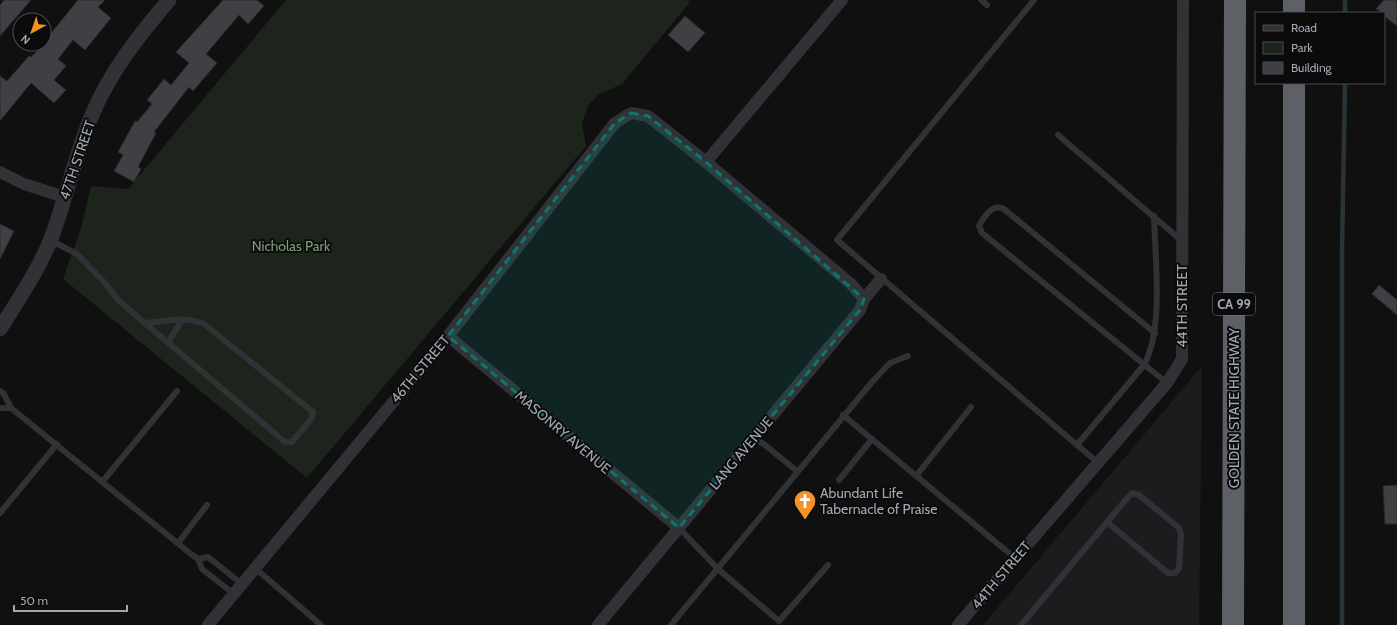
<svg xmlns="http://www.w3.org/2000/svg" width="1397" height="625" font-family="Cabin,sans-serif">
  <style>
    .built { fill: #1c1c1e }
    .green { fill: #1c241c }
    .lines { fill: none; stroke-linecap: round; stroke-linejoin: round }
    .stream { stroke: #293439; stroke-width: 4.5 }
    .building { fill: #3e4044; stroke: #2a2a2d }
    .service { stroke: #313236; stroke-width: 6 }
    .minor { stroke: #313236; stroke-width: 12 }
    .tertiary { stroke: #313236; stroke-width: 15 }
    .motorway { stroke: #5d6167; stroke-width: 22 }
    .marked { fill: #0f766e; fill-opacity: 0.2; stroke: #0f766e; stroke-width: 3; stroke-dasharray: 8 5; stroke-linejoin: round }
    .labels { text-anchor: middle; stroke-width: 4; stroke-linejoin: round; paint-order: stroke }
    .shield { fill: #0b0b0c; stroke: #737980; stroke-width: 1 }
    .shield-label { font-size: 13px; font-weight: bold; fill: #a0a8b2 }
    .street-label { font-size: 14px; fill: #a0a8b2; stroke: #0b0b0c }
    .park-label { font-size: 14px; fill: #7a9e77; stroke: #0b0b0c }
    .poi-label { font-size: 14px; fill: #a0a8b2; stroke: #0b0b0c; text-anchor: start }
  </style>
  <rect width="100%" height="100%" fill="#101011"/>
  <polygon class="built" points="1202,366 1199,625 983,625"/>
  <polygon class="green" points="286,0 687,0 690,2 622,84 598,95 588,106 582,123 586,146 307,478 63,279 81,229 91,186 128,189"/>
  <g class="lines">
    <g class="stream">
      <polyline points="1345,0 1345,13"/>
      <polyline points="1342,625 1342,251 1345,83"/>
    </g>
  </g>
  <g class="building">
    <polygon points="4,0 31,0 0,36 0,5"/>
    <polygon points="78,0 105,0 98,7 111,18 85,50 73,40 58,59 66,66 54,80 66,90 54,103 31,83 0,121 0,76 7,81 29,56 31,57 44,44 44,42"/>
    <polygon points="223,0 257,0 264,6 248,24 239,15 206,54 217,63 193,91 189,87 154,132 156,133 138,167 141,169 134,182 114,171 123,155 118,152 135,121 137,122 152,104 147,100 164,79 171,85 189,63 176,52"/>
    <polygon points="1384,0 1397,0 1397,26 1384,16 1384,13 1376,9"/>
    <polygon points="685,16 705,33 688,52 668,35"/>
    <polygon points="0,224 14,231 0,259"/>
    <polygon points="1379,285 1397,300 1397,315 1372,294"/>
    <polygon points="1397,485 1397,524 1385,524 1383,486"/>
  </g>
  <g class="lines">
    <g class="service">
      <polyline points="981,0 987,5"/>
      <polyline points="1034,0 837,240 1097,462"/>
      <polyline points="1058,135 1182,241"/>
      <path d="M50,240L77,254L104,282L119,301L285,442H292L312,418L313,412L204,324C184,316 167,321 146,323"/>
      <path d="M1155,333L1004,209C992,203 984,217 979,226L982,233L1167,383"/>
      <polyline points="168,342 183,319"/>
      <polyline points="0,391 4,394 11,408 191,554 198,559 202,569 234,594"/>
      <polyline points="0,408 11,408"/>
      <polyline points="843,415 1015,558"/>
      <polyline points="754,438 765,445 797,471"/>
      <path d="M1077,445L1144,365C1164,328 1155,259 1154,216"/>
      <polyline points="916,476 971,407"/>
      <polyline points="839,480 872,439"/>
      <polyline points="103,481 177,391"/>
      <polyline points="0,513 57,444"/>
      <polyline points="679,528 718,569 779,621 828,565"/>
      <polyline points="178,543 207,505"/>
      <polyline points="198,559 208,557 242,584"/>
      <polyline points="255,568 321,625"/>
      <polyline points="671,625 872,382 890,363 908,356"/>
      <polyline points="1021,625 1129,496 1132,493 1139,495 1179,528 1181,534 1179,569 1175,573 1168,573 1107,522"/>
    </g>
    <g class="minor">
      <polyline points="706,162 842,0"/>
      <polyline points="0,172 24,184 64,197"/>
      <polyline points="448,336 679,528"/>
      <polyline points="208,625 448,336 615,123 631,113 648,116 706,162 851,284 864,299"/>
      <polyline points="598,625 860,310 864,299 881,279"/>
      <polyline points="958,625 1167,383 1182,359 1183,0"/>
    </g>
    <path class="tertiary" d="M0,329C18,300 38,271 51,239C66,198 75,156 92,115C110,72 139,35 169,0"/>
    <g class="motorway">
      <polyline points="1294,0 1294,13"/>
      <polyline points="1294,83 1294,625"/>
      <polyline points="1233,625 1235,0"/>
    </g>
  </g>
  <path class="marked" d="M631,113L648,116L706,162L864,299L860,310L679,528L448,336L615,123Z"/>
  <defs>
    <g id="church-pin" transform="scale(1.15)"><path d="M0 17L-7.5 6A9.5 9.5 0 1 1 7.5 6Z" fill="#f49225" stroke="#0b0b0c"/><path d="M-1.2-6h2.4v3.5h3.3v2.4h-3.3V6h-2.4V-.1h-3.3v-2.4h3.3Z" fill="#fff"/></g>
  </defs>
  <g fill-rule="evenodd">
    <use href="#church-pin" x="805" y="501"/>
  </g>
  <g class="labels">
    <rect class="shield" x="1213" y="293" width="42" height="22" rx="3"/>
    <g class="shield-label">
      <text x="1234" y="309">CA 99</text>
    </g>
    <g class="street-label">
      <text transform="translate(77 160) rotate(-71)" y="5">47TH STREET</text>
      <text transform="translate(1182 306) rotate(-90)" y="5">44TH STREET</text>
      <text transform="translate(420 369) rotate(-50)" y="5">46TH STREET</text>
      <text transform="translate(1234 408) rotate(-90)" y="5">GOLDEN STATE HIGHWAY</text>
      <text transform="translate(563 432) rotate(40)" y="5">MASONRY AVENUE</text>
      <text transform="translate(741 453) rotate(-50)" y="5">LANG AVENUE</text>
      <text transform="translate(1001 575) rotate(-50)" y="5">44TH STREET</text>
    </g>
    <g class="park-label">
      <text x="291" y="251">Nicholas Park</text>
    </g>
    <g class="poi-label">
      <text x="820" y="498">Abundant Life<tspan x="820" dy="16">Tabernacle of Praise</tspan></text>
    </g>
  </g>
  <rect x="1255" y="12" width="130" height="72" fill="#0b0b0c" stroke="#474a4e"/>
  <rect x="1263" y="25" width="20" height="6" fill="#313236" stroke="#474a4e"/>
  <text x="1291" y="32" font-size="12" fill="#a0a8b2">Road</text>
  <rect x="1263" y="42" width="20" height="12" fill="#1c241c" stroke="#474a4e"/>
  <text x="1291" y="52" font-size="12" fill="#a0a8b2">Park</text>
  <rect x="1263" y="62" width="20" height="12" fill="#3e4044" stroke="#474a4e"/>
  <text x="1291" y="72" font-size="12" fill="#a0a8b2">Building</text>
  <g transform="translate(32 32) rotate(220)"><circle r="19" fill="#0b0b0c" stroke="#474a4e"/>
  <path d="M0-3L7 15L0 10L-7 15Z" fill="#f49225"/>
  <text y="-6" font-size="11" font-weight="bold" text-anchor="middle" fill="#a0a8b2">N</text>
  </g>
  <path d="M14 605v6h113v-6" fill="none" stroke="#a0a8b2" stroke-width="2"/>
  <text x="20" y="605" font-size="12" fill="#a0a8b2" stroke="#0b0b0c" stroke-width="3" paint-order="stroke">50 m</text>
</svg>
